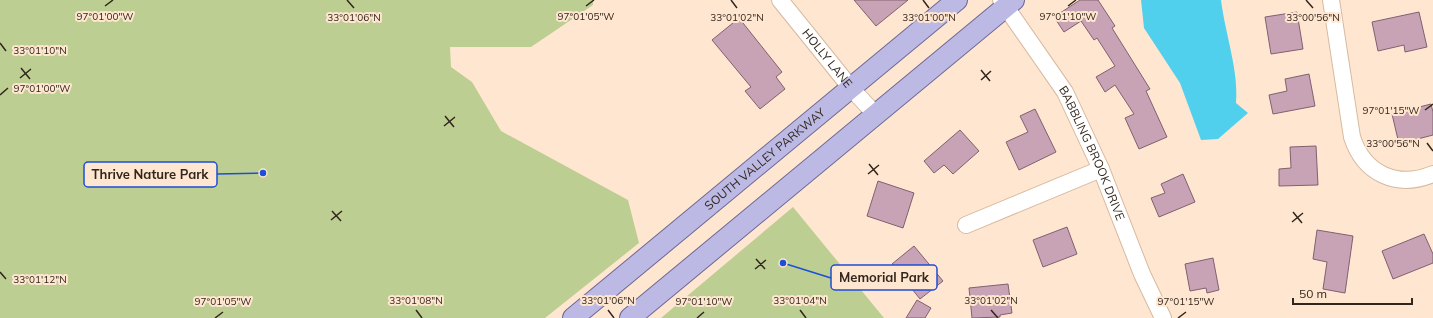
<svg xmlns="http://www.w3.org/2000/svg" width="1433" height="318" font-family="Mulish,sans-serif">
  <style>
    .green { fill: #bdce93 }
    .water { fill: #51d0ed }
    .building { fill: #c8a3b5; stroke: #816070 }
    .lines { fill: none; stroke-linecap: round; stroke-linejoin: round }
    .minor-casing { stroke: #d6b99f; stroke-width: 18 }
    .major-casing { stroke: #6e6894; stroke-width: 22 }
    .minor { stroke: #fff; stroke-width: 16 }
    .major { stroke: #bcbae5; stroke-width: 20 }
    .ticks { fill: none; stroke: #32261c; stroke-width: 1.5 }
    .labels { text-anchor: middle; stroke-width: 4; stroke-linejoin: round; paint-order: stroke }
    .street-label { font-size: 12px; fill: #32261c; stroke: #ffe6d0 }
    .ticks-label { font-size: 10px; text-anchor: middle; fill: #32261c; stroke: #ffe6d0; stroke-width: 4; stroke-linejoin: round; paint-order: stroke }
    .leader { fill: none; stroke: #1d4ed8; stroke-width: 1.5 }
    .callout-dot { fill: #1d4ed8; stroke: #ffe6d0; stroke-width: 1.5 }
    .callout { fill: #ffe6d0; stroke: #1d4ed8; stroke-width: 1.5 }
    .callout-label { font-size: 13px; text-anchor: middle; font-weight: bold; fill: #32261c }
  </style>
  <rect width="100%" height="100%" fill="#ffe6d0"/>
  <g class="green">
    <polygon points="0,0 593,0 593,5 531,47 450,47 451,67 472,82 501,131 628,200 639,243 545,318 0,318"/>
    <polygon points="793,207 884,318 661,318"/>
  </g>
  <path class="water" d="M1141,0H1221C1225,33 1239,71 1236,103L1248,113L1218,139L1201,140L1180,83L1144,28Z"/>
  <g class="building">
    <polygon points="854,0 908,0 876,26"/>
    <polygon points="1080,0 1098,0 1115,26 1112,28 1150,89 1146,91 1167,137 1139,149 1125,118 1134,114 1115,85 1105,92 1096,77 1115,66 1097,38 1094,40 1081,21 1064,32 1054,17"/>
    <polygon points="1297,12 1303,49 1271,54 1265,17"/>
    <polygon points="1419,12 1427,47 1405,52 1404,45 1378,51 1372,22"/>
    <polygon points="739,18 782,72 776,77 785,89 760,109 745,91 751,87 712,40"/>
    <polygon points="1309,74 1315,106 1273,114 1269,95 1287,91 1285,79"/>
    <polygon points="1431,104 1433,112 1433,135 1399,144 1392,114"/>
    <polygon points="1035,109 1056,152 1019,170 1006,142 1028,132 1020,116"/>
    <polygon points="960,130 979,151 953,174 944,165 934,173 924,161"/>
    <polygon points="1316,146 1318,185 1279,186 1279,169 1291,168 1290,147"/>
    <polygon points="1183,174 1195,202 1159,217 1151,198 1165,193 1161,184"/>
    <polygon points="878,181 914,193 903,228 867,216"/>
    <polygon points="1067,227 1077,254 1043,267 1033,240"/>
    <polygon points="1317,230 1353,236 1345,293 1323,289 1327,262 1313,259"/>
    <polygon points="1424,234 1433,254 1433,263 1393,279 1382,251"/>
    <polygon points="914,246 943,281 920,299 892,264"/>
    <polygon points="1213,258 1219,290 1207,293 1206,288 1190,291 1185,264"/>
    <polygon points="1008,284 1012,313 1000,315 1000,317 972,318 969,288"/>
    <polygon points="917,300 931,308 925,318 906,318"/>
  </g>
  <g class="lines">
    <g class="minor-casing">
      <g id="minor">
        <path id="s1" d="M780,0L851,88L876,115"/>
        <path id="s2" d="M1001,0L1065,92L1101,169L1142,274L1163,318"/>
        <path d="M1331,0L1352,137C1364,174 1397,189 1433,174"/>
        <polyline points="966,225 1101,169"/>
      </g>
    </g>
    <g class="major-casing">
      <g id="major">
        <path id="s3" d="M573,318L957,0"/>
        <polyline points="630,318 1014,0"/>
      </g>
    </g>
    <use href="#minor" class="minor"/>
    <use href="#major" class="major"/>
  </g>
  <path class="ticks" d="M347,0L354,8M731,0L737,8M923,0L929,8M1306,0L1313,8M105,6L113,0M586,6L594,0M1068,6L1076,0M0,43L6,51M21,68L30,79M981,70L990,81M20,78L31,69M981,80L991,71M0,95L8,88M1425,110L1433,104M445,116L454,127M444,126L455,117M1427,143L1433,151M869,164L878,175M868,174L879,165M332,211L341,221M1293,212L1302,223M331,220L342,211M1292,222L1303,213M756,259L765,269M755,269L766,260M0,272L6,279M416,310L422,318M608,310L614,318M800,310L806,318M991,310L998,318M215,318L223,312M697,318L704,312M1178,318L1186,312"/>
  <g class="labels">
    <g class="street-label">
      <text dy="4" stroke="none"><textPath href="#s1" startOffset="75">HOLLY LANE</textPath></text>
      <text dy="4" stroke="none"><textPath href="#s2" startOffset="179">BABBLING BROOK DRIVE</textPath></text>
      <text dy="4" stroke="none"><textPath href="#s3" startOffset="249">SOUTH VALLEY PARKWAY</textPath></text>
    </g>
  </g>
  <g class="ticks-label">
    <text x="105" y="20">97°01'00"W</text>
    <text x="586" y="20">97°01'05"W</text>
    <text x="1068" y="20">97°01'10"W</text>
    <text x="354" y="21">33°01'06"N</text>
    <text x="737" y="21">33°01'02"N</text>
    <text x="929" y="21">33°01'00"N</text>
    <text x="1313" y="21">33°00'56"N</text>
    <text x="40" y="54">33°01'10"N</text>
    <text x="42" y="92">97°01'00"W</text>
    <text x="1391" y="114">97°01'15"W</text>
    <text x="1393" y="147">33°00'56"N</text>
    <text x="40" y="283">33°01'12"N</text>
    <text x="416" y="304">33°01'08"N</text>
    <text x="608" y="304">33°01'06"N</text>
    <text x="800" y="304">33°01'04"N</text>
    <text x="991" y="304">33°01'02"N</text>
    <text x="223" y="305">97°01'05"W</text>
    <text x="704" y="305">97°01'10"W</text>
    <text x="1186" y="305">97°01'15"W</text>
  </g>
  <path class="leader" d="M263 173L217 174M783 263L831 278"/>
  <g class="callout-dot">
    <circle cx="263" cy="173" r="4"/>
    <circle cx="783" cy="263" r="4"/>
  </g>
  <g class="callout">
    <rect x="84" y="162" width="133" height="25" rx="4"/>
    <rect x="831" y="265" width="106" height="25" rx="4"/>
  </g>
  <g class="callout-label">
    <text x="150" y="179">Thrive Nature Park</text>
    <text x="884" y="282">Memorial Park</text>
  </g>
  <path d="M1293 298v6h119v-6" fill="none" stroke="#32261c" stroke-width="2"/>
  <text x="1299" y="298" font-size="12" fill="#32261c" stroke="#ffe6d0" stroke-width="3" paint-order="stroke">50 m</text>
</svg>
